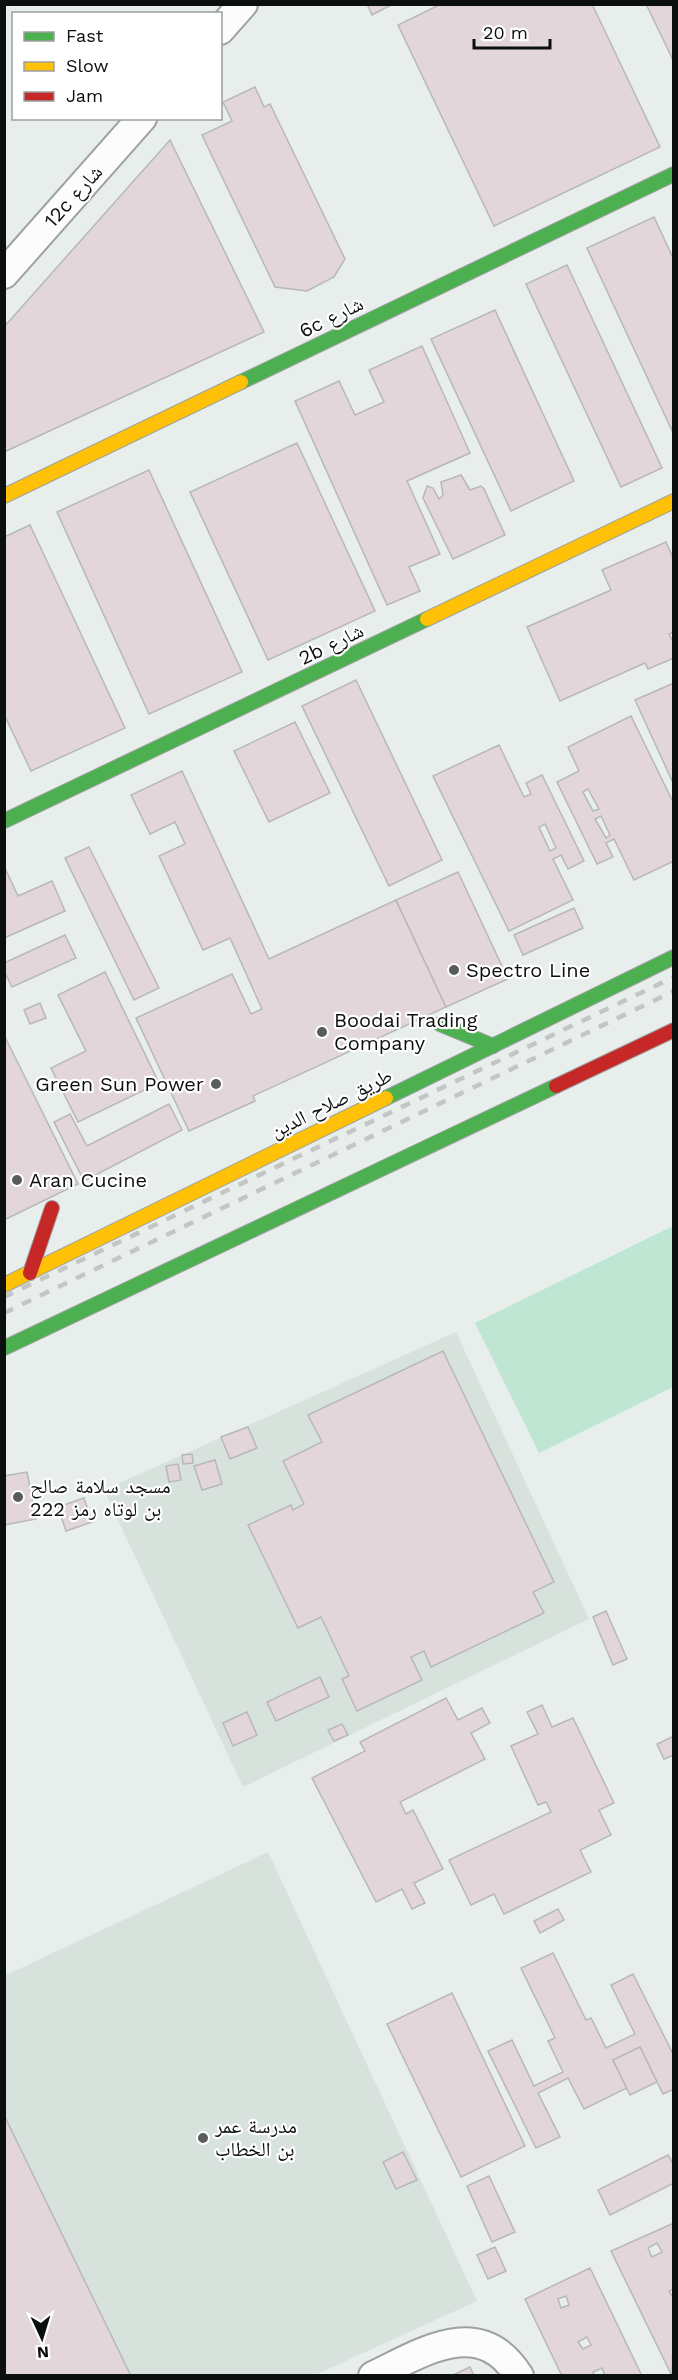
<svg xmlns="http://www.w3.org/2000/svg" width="678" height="2380" font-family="'Work Sans','Noto Naskh Arabic',sans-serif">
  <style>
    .built { fill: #d6e2db }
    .green { fill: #bfe6d2 }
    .building { fill: #e3d6da; stroke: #b7b8b7; stroke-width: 1.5; fill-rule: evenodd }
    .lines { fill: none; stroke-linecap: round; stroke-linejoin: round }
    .street-casing { stroke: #9da29f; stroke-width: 32 }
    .fast-casing { stroke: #9da29f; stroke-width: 16 }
    .slow-casing { stroke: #9da29f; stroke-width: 16 }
    .jam-casing { stroke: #9da29f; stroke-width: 16 }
    .street { stroke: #fcfcfc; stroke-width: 28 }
    .fast { stroke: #4caf50; stroke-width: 14 }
    .slow { stroke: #ffc107; stroke-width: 14 }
    .jam { stroke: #c62828; stroke-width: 14 }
    .rail { stroke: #c4c5c5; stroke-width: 4.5; stroke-dasharray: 10 10; stroke-linecap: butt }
    .poi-dot { fill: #585d5b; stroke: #fff; stroke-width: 2 }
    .labels { text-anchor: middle; stroke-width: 4.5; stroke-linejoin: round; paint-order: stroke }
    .street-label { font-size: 20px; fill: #0b0f0d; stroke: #fff }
    .poi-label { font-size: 20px; fill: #0b0f0d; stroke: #fff; text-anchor: start }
  </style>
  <rect width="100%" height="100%" fill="#e8eeeb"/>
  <g class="built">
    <polygon points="456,1332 589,1619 243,1787 104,1490"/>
    <polygon points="268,1852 477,2301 315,2375 5,2375 4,1976"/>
  </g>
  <polygon class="green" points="673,1226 673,1387 539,1453 475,1323"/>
  <g class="building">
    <polygon points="367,4 393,4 372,15"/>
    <polygon points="441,4 592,4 660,147 494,226 398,25"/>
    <polygon points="646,4 674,4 674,62"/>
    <polygon points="255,87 264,107 270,104 345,259 334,277 307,291 275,287 202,135 232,121 223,102"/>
    <polygon points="170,140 264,332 4,452 4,327"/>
    <polygon points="654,217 674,260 674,435 587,248"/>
    <polygon points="567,265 662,468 621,487 526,284"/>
    <polygon points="495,310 574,481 511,511 431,339"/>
    <polygon points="422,346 470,453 407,481 440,554 409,567 420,591 387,605 295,401 339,381 355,415 384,402 369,370"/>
    <polygon points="297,443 375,611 268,660 190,492"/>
    <polygon points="149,470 242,672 149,714 57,512"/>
    <polygon points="461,475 470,490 481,486 484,489 505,535 453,559 423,498 427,486 433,488 439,499 443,495 441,482"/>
    <polygon points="30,525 125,728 31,771 4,714 4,537"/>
    <polygon points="666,542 674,560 674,632 669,634 674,644 674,658 648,669 645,663 560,701 527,627 611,590 602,570"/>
    <polygon points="356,680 442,860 389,886 302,706"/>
    <polygon points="674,683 674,785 635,700"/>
    <path d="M631,716L674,804V861L634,880L614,839L606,843L613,857L597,864L557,782L579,771L568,747ZM588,789L599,809L593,811L583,792ZM601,816L610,835L606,838L595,819Z"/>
    <polygon points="295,722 330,793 269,822 234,751"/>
    <path d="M499,745L524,797L531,794L526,783L542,775L584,861L568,869L561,855L553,859L573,900L509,931L433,776ZM545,824L556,848L550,851L539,827Z"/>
    <polygon points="182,771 269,959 396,900 446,1007 253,1096 255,1101 189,1131 136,1018 232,974 251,1014 262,1009 230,938 203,950 159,856 185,844 175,822 150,834 131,795"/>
    <polygon points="89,847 159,988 134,1000 65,858"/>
    <polygon points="4,866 18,896 52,881 65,911 4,938"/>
    <polygon points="458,872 508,979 446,1007 396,900"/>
    <polygon points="574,908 583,928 523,955 514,935"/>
    <polygon points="65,935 76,958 12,987 4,971 4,963"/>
    <polygon points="105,972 159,1083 78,1122 51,1068 86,1051 58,995"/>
    <polygon points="40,1003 46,1018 30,1024 24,1010"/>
    <polygon points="4,1035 78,1184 4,1220"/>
    <polygon points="169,1104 182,1130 84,1181 54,1122 70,1114 87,1146"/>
    <polygon points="443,1351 554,1582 533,1592 544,1613 431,1667 424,1651 411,1657 422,1680 357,1711 342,1679 349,1676 321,1617 298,1628 248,1525 291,1505 293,1510 304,1504 283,1461 322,1442 308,1415"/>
    <polygon points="248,1427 257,1448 230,1459 221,1437"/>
    <polygon points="192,1454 193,1463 183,1464 182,1455"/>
    <polygon points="215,1460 222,1484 202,1490 194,1466"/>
    <polygon points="178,1464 181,1480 169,1482 166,1466"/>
    <polygon points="27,1472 36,1519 4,1525 4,1476"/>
    <polygon points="84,1498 92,1522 66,1531 58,1507"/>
    <polygon points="606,1611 627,1659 613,1665 593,1617"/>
    <polygon points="320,1677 329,1697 276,1721 267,1702"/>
    <polygon points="446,1698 458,1720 482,1708 490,1723 471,1733 485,1759 400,1802 406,1814 413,1810 443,1869 414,1883 425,1903 412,1909 402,1889 376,1902 312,1778 365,1751 360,1742"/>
    <polygon points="542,1705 552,1727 573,1718 614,1803 599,1810 611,1835 580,1850 591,1872 504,1914 494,1894 471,1905 449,1860 551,1812 546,1802 538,1805 511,1746 538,1734 527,1712"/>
    <polygon points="247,1712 257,1735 233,1746 223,1723"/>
    <polygon points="342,1724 348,1735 334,1741 328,1730"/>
    <polygon points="674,1736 674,1755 664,1759 657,1744"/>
    <polygon points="558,1909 564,1920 540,1933 534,1921"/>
    <polygon points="553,1953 586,2020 591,2018 606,2048 635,2034 611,1985 633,1974 674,2056 674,2089 663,2094 640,2047 613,2060 627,2088 584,2109 568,2078 538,2093 560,2137 536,2148 488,2051 512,2040 534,2086 563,2072 548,2041 555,2038 521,1968"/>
    <polygon points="452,1993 525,2146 461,2177 387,2024"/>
    <polygon points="640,2047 657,2082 630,2095 613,2060"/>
    <polygon points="4,2115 131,2376 4,2376"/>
    <polygon points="403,2152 417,2180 396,2189 383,2162"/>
    <polygon points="668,2155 674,2165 674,2183 610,2215 598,2190"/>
    <polygon points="489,2176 515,2232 492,2242 467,2186"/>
    <path d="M674,2223V2289L669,2291L674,2299L672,2376L611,2251ZM657,2243L662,2252L652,2257L648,2248Z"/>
    <polygon points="495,2247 506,2271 488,2279 477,2255"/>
    <path d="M590,2268L642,2376H605L602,2368L593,2372L595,2376H562L525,2299ZM566,2296L569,2305L561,2308L558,2299ZM587,2337L591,2345L583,2349L578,2342Z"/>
    <polygon points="470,2367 474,2376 451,2376"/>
  </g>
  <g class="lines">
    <g class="street-casing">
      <g id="street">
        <polyline points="220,30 243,4"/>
        <polyline points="4,274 142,118"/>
        <path d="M373,2376C423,2352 480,2314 519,2376"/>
      </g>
    </g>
    <g class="fast-casing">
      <g id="fast">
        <polyline points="241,382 674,174"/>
        <polyline points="4,821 427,619"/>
        <polyline points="440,1024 493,1046"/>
        <polyline points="386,1098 674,957"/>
        <polyline points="4,1348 556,1086"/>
      </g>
    </g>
    <g class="slow-casing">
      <g id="slow">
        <polyline points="4,496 241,382"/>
        <polyline points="427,619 674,501"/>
        <polyline points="4,1285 386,1098"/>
      </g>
    </g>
    <g class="jam-casing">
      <g id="jam">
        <polyline points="556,1086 674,1030"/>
        <polyline points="30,1273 52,1208"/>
      </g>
    </g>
    <use href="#street" class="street"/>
    <use href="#fast" class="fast"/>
    <use href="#slow" class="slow"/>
    <use href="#jam" class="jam"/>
    <g class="rail">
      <polyline points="4,1297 674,977"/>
      <polyline points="4,1313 674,991"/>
    </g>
  </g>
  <g class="poi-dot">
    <circle cx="454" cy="970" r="6"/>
    <circle cx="322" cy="1032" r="6"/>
    <circle cx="216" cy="1084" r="6"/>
    <circle cx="17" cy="1180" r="6"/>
    <circle cx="18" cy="1497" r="6"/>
    <circle cx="203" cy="2138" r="6"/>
  </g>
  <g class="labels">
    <g class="street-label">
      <text transform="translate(73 196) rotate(-48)" y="7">12c شارع</text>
      <text transform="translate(331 317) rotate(-26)" y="7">6c شارع</text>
      <text transform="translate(331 644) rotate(-26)" y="7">2b شارع</text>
      <text transform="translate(331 1103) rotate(-26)" y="7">طريق صلاح الدين</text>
    </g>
    <g class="poi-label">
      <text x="466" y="977">Spectro Line</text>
      <text x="334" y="1027">Boodai Trading<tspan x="334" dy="23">Company</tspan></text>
      <text x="204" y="1091" text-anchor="end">Green Sun Power</text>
      <text x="29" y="1187">Aran Cucine</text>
      <text x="30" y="1493">مسجد سلامة صالح<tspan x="30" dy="23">بن لوتاه رمز 222</tspan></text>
      <text x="215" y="2133">مدرسة عمر<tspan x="215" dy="23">بن الخطاب</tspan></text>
    </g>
  </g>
  <rect width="678" height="2380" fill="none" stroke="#0b0f0d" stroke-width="12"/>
  <rect x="12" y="12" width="210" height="108" fill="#ffffff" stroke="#9d9f9e" stroke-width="1.5"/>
  <rect x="24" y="32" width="30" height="9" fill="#4caf50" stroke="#9d9f9e" stroke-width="1.5"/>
  <text x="66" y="42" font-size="18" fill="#0b0f0d">Fast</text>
  <rect x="24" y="62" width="30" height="9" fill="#ffc107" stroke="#9d9f9e" stroke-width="1.5"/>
  <text x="66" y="72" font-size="18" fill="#0b0f0d">Slow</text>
  <rect x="24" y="92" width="30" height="9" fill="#c62828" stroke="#9d9f9e" stroke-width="1.5"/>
  <text x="66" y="102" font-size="18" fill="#0b0f0d">Jam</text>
  <g transform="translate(42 2338) rotate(176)" stroke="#ffffff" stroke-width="4.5" paint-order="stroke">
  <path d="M0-4.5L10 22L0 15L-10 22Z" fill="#0b0f0d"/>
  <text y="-9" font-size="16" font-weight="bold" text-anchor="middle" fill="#0b0f0d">N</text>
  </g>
  <path d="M474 39v9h76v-9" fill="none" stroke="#0b0f0d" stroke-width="3"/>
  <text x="483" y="39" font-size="18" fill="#0b0f0d" stroke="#ffffff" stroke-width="4.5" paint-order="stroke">20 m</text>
</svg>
